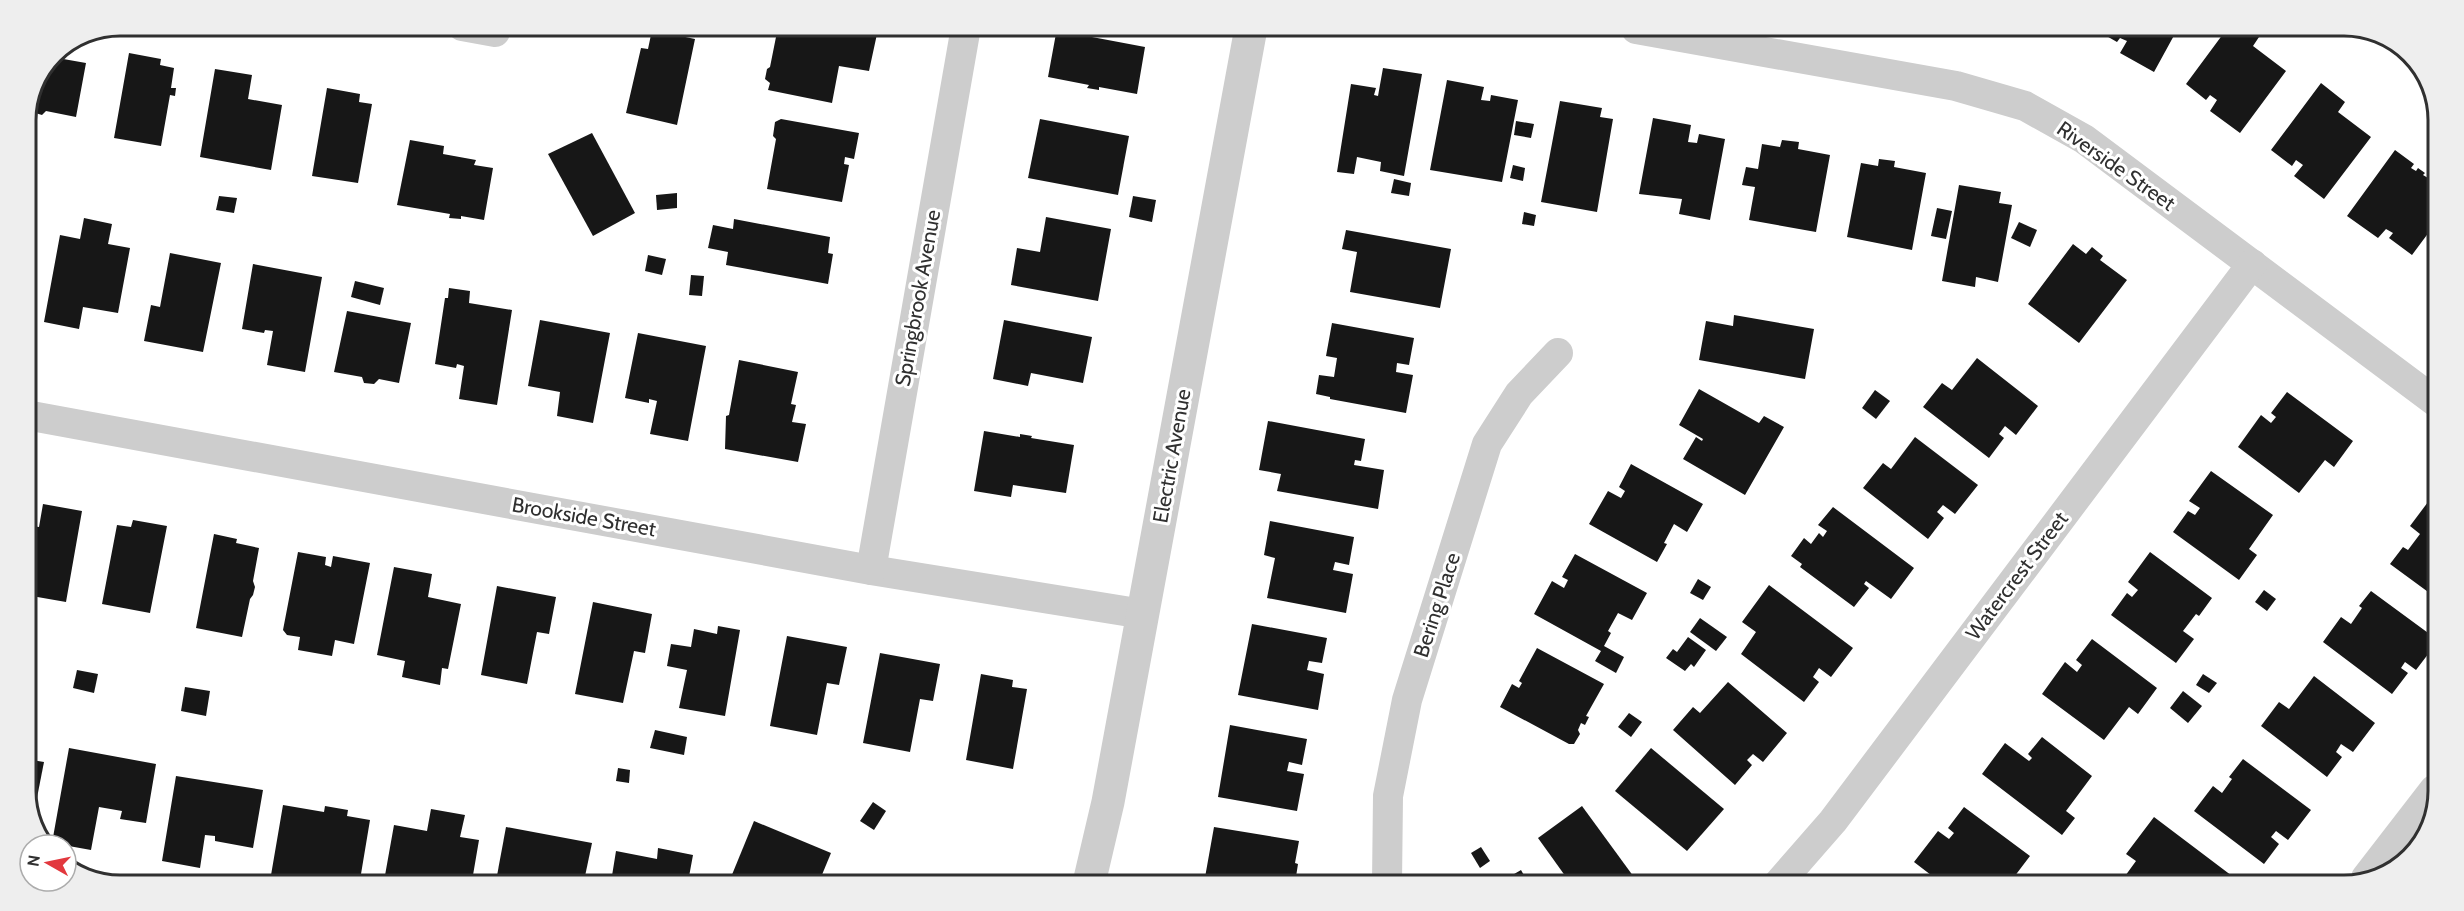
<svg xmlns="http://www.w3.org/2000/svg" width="2464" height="911" font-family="Cabin,sans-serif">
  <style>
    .building { fill: #171717 }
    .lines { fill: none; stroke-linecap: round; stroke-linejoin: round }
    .minor { stroke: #cdcdcd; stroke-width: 30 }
    .tertiary { stroke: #cdcdcd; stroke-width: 33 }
    .labels { text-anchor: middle; stroke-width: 6; stroke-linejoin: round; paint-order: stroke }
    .street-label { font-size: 21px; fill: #303030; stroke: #fff }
    .rim { fill: none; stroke: #303030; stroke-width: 3 }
  </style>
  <rect width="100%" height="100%" fill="#fff"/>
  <g class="building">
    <polygon points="778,27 842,27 877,34 869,71 839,66 832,103 768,90 770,83 765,79 767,69 770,67"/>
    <polygon points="1057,28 1094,28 1092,37 1145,47 1137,94 1099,87 1099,90 1087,88 1089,85 1048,77"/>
    <polygon points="652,30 695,39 677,125 626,113 641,48 648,49"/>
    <polygon points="2096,30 2177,30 2154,72 2120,53 2127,41 2120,38 2117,42"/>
    <polygon points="2226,30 2251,30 2259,37 2253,46 2286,71 2240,133 2210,111 2217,100 2210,95 2206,100 2186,84"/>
    <polygon points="129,53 161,59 160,65 174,68 171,88 176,88 175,96 170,95 161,146 114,138"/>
    <polygon points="52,57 86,63 76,117 46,111 42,115 32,112 28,108"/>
    <polygon points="1383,68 1422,74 1404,176 1380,171 1381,162 1357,157 1354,174 1337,172 1351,84 1376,88 1374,95 1378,96"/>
    <polygon points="215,69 252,75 248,99 282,105 271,170 200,157"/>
    <polygon points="1447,80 1484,87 1481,100 1490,101 1491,95 1518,100 1502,182 1430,170"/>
    <polygon points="2321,83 2345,102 2338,112 2371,137 2324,199 2294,176 2303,165 2296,160 2292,166 2271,150"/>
    <polygon points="327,88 360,94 359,102 372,104 358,183 312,176"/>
    <polygon points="1560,101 1602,108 1600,117 1613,119 1597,212 1541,202"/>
    <polygon points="1653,118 1691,125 1688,142 1697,143 1699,134 1725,139 1710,220 1679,214 1682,199 1639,194"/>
    <polygon points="781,119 859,133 854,159 845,157 844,164 849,165 842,202 767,189 776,139 773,136 775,122"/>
    <polygon points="1040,119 1129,136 1118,195 1028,178"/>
    <polygon points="1516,121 1534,124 1531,138 1514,135"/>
    <polygon points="592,133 635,213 593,236 548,154"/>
    <polygon points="410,140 444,146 443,154 476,160 474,165 493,168 484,220 461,216 461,219 449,218 450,214 397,205"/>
    <polygon points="1782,140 1799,142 1798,149 1830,155 1816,232 1749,220 1755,187 1742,185 1746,167 1758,169 1762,144 1780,147"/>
    <polygon points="2395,150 2414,164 2411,168 2416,171 2418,168 2425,173 2423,175 2428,178 2433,171 2438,174 2438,220 2412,255 2389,238 2393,233 2386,229 2378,238 2347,216"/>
    <polygon points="1879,159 1895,161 1894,167 1926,173 1912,250 1847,237 1861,163 1878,166"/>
    <polygon points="1513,165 1525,168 1523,181 1510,178"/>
    <polygon points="1394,179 1411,183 1409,196 1391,193"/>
    <polygon points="1959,185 2001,192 1999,203 2012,205 1998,282 1976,277 1975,287 1942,281"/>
    <polygon points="677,193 677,208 657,210 656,195"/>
    <polygon points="219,196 237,198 234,213 216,210"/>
    <polygon points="1133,196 1156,200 1152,222 1129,217"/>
    <polygon points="1937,208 1952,211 1946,239 1931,236"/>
    <polygon points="1524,212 1536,215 1534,226 1522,224"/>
    <polygon points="1046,217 1111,229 1098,301 1011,285 1017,248 1040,252"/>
    <polygon points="84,218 112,224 108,244 130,248 118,313 83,307 79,329 44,322 60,235 80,239"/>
    <polygon points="734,219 830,237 828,253 833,254 828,284 726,265 728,252 708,248 713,225 733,229"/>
    <polygon points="2019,222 2037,230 2030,247 2011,238"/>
    <polygon points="1346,230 1451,249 1440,308 1350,292 1357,252 1342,249"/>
    <polygon points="26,235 31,240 27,264 26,264"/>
    <polygon points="2073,244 2086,254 2092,247 2103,256 2100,260 2127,280 2079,343 2028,304"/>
    <polygon points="170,253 221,263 203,352 144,341 151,305 160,307"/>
    <polygon points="648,255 666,259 662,275 645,271"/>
    <polygon points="253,264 322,277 305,372 267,365 273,331 265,330 264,333 242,329"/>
    <polygon points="691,275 704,276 702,296 689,295"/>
    <polygon points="355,281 384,288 380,305 351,297"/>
    <polygon points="449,288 470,291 469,303 512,310 497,405 459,399 464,366 457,364 456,368 435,364 445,298 448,298"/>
    <polygon points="347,311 411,323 399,383 379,379 374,384 364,383 362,377 334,372"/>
    <polygon points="1734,315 1814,329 1805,379 1699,360 1706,321 1733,326"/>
    <polygon points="540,320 610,333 593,423 557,416 560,392 528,386"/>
    <polygon points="1004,320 1092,337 1083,383 1031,373 1028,386 993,379"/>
    <polygon points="1332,323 1414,338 1409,365 1397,363 1396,372 1413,375 1406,413 1330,399 1330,397 1316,394 1319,375 1334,377 1337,358 1326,356"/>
    <polygon points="638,333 706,346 688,441 650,434 657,401 649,399 649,403 625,398"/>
    <polygon points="1977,358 2038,406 2016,435 2005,426 1999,434 2004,438 1989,458 1923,407 1942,383 1952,390"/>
    <polygon points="739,360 798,372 791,404 796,405 792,422 806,424 798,462 725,449 726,416 729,415"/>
    <polygon points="1699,389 1759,423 1764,416 1784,427 1745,495 1683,459 1696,437 1702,441 1703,439 1679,425"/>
    <polygon points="1875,390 1890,401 1876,419 1862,408"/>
    <polygon points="2287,392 2353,441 2334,467 2325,460 2299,493 2238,447 2261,415 2271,423 2276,417 2271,413"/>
    <polygon points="1268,421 1365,439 1361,461 1355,460 1354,465 1384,470 1378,509 1277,491 1281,474 1259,470"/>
    <polygon points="984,431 1020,437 1020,434 1032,436 1031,438 1074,445 1066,493 1013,485 1011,497 974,491"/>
    <polygon points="1915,437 1978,485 1955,514 1943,505 1937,512 1944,518 1928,539 1863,488 1883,463 1891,469"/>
    <polygon points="1631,464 1703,504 1687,532 1674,524 1664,543 1667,544 1657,562 1589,524 1608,491 1621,498 1625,491 1619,487"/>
    <polygon points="2211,471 2273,515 2249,549 2257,555 2239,580 2173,532 2188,511 2195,515 2200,508 2189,501"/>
    <polygon points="2428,502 2436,507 2435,597 2390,564 2403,547 2408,550 2420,534 2410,526"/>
    <polygon points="43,504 82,511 66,602 26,595 26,525 39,527"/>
    <polygon points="1833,507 1914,568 1891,599 1866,581 1864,584 1869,588 1854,607 1800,567 1802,564 1791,556 1804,538 1811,544 1819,533 1823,537 1827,531 1818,525"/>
    <polygon points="133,520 167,526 150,613 102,604 117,525 131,527"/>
    <polygon points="1270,521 1354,537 1349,565 1335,562 1333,570 1353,574 1346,613 1267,598 1275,558 1264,555"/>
    <polygon points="214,534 237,539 236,543 259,548 253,581 255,587 253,595 250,599 242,637 196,628"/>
    <polygon points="298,552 326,557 325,565 331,567 333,556 370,563 354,644 335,640 332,656 298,650 300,637 287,635 283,630"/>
    <polygon points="2150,552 2212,598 2199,616 2196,614 2183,631 2194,639 2176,663 2111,615 2127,593 2132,597 2138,590 2128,582"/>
    <polygon points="1575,554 1647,593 1632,620 1618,613 1608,631 1611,633 1604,646 1624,657 1616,673 1595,661 1601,651 1534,614 1552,581 1564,588 1568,580 1562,577"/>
    <polygon points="394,567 432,574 428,597 461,604 448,669 442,668 440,685 402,677 405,661 377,655"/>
    <polygon points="1698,579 1711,587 1703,600 1690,593"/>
    <polygon points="1769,585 1853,648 1831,677 1819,668 1813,677 1819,682 1804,702 1741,654 1756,632 1742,622"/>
    <polygon points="497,586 556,597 549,634 537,632 527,684 481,675"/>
    <polygon points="2264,590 2276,599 2267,611 2255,602"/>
    <polygon points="2371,591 2435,638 2435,645 2416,670 2405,662 2401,668 2408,673 2392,694 2323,642 2341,617 2351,624 2362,608 2359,606"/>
    <polygon points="593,602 652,614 645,653 634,651 623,703 575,694"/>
    <polygon points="1700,618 1727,637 1716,651 1690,632"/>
    <polygon points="1252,624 1327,638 1322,663 1309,661 1307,670 1324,674 1318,710 1238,695"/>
    <polygon points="718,626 740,630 725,716 679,708 687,670 667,666 671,644 691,647 694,629 717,634"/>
    <polygon points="787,636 847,647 839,685 827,683 817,735 770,726"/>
    <polygon points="1688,637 1706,650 1694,667 1691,664 1685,671 1666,658 1673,649 1677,652"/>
    <polygon points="2092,639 2157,688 2138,714 2129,707 2104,740 2042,694 2065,662 2077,672 2082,665 2076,660"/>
    <polygon points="1537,648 1604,684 1586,716 1589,717 1585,725 1581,723 1578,730 1580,734 1574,744 1569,744 1500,707 1512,684 1519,688 1522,683 1519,681"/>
    <polygon points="880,653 940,664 933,701 920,699 910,752 863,743"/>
    <polygon points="77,670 98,674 94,693 73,688"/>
    <polygon points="981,674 1013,680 1012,687 1027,689 1013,769 966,760"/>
    <polygon points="2203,674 2217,683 2209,693 2196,685"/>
    <polygon points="2314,676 2375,723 2353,752 2341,744 2336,752 2342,757 2327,777 2261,726 2279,702 2289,709"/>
    <polygon points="1728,682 1787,733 1763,762 1753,754 1747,760 1752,765 1735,785 1673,730 1693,707 1700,713"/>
    <polygon points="185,687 210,691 206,716 181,711"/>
    <polygon points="2183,691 2202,706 2188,723 2170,708"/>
    <polygon points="1629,713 1642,722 1631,737 1618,727"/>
    <polygon points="1230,725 1307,739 1302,765 1289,762 1287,771 1304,774 1297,811 1218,797"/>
    <polygon points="655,730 687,737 684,755 650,748"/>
    <polygon points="2042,737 2092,776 2066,811 2075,818 2062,835 1982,774 2005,743 2029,761 2032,758 2028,754"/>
    <polygon points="69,748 156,764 146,823 120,819 122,811 99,807 91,850 52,843"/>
    <polygon points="1651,748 1724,809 1687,851 1615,791"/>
    <polygon points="26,759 44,762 33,818 26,798"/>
    <polygon points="2243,759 2311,810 2288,840 2276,831 2271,837 2279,844 2264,864 2194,811 2213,786 2222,793 2232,779 2229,777"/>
    <polygon points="618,768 630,770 629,783 616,781"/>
    <polygon points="176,776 263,790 253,848 215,841 215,836 205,835 200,868 162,861"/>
    <polygon points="873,802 886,811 874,830 860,821"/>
    <polygon points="283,805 324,812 325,806 348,810 347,816 370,820 360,880 337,875 335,880 311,875 310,881 270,881"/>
    <polygon points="1582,806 1639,884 1571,884 1538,838"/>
    <polygon points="1964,807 2030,856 2011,881 2002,875 1994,885 1944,885 1914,862 1938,831 1949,839 1954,833 1948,828"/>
    <polygon points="431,809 465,815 460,837 479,840 472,881 384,881 394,825 427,831"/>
    <polygon points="2154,817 2244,885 2122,885 2120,883 2136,861 2126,854"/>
    <polygon points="754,821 831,853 819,882 729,882"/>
    <polygon points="506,827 592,843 584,881 496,881"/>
    <polygon points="1214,827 1299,841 1295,863 1298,864 1295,883 1204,883"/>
    <polygon points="1481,847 1490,861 1480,868 1471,853"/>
    <polygon points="658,848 693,855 688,882 611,882 616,851 657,859"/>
    <polygon points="1521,870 1529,884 1497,884"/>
  </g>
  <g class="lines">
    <g class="minor">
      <polyline points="462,26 495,32 497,26"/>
      <polyline points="1636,29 1956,86 2025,106 2084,139 2436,402"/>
      <polyline points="26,415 871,570 1143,614"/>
      <polyline points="871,570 966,27"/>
      <polyline points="2366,878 2434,790"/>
      <polyline points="1387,883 1388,796 1407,700 1487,444 1519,394 1558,353"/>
      <polyline points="1778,884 1833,821 2252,264"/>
    </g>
    <polyline class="tertiary" points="1089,883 1108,802 1251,28"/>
  </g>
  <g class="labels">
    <g class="street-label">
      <text transform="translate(2116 166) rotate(35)" y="7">Riverside Street</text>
      <text transform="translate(918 298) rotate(-80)" y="7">Springbrook Avenue</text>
      <text transform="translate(1172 456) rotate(-80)" y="7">Electric Avenue</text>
      <text transform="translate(584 517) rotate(10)" y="7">Brookside Street</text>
      <text transform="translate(2017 576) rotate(-53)" y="7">Watercrest Street</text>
      <text transform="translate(1437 605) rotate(-72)" y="7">Bering Place</text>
    </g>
  </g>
  <path d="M0 0H2464V911H0ZM120 36H2344A84 84 0 0 1 2428 120V791A84 84 0 0 1 2344 875H120A84 84 0 0 1 36 791V120A84 84 0 0 1 120 36Z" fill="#eee" fill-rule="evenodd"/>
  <path class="rim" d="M120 36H2344A84 84 0 0 1 2428 120V791A84 84 0 0 1 2344 875H120A84 84 0 0 1 36 791V120A84 84 0 0 1 120 36Z"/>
  <g transform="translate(48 863) rotate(279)"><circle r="28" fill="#ffffff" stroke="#acacac" stroke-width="1.5"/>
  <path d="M0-4.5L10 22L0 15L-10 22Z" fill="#e2383e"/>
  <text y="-9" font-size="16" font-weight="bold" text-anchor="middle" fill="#303030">N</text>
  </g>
</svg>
